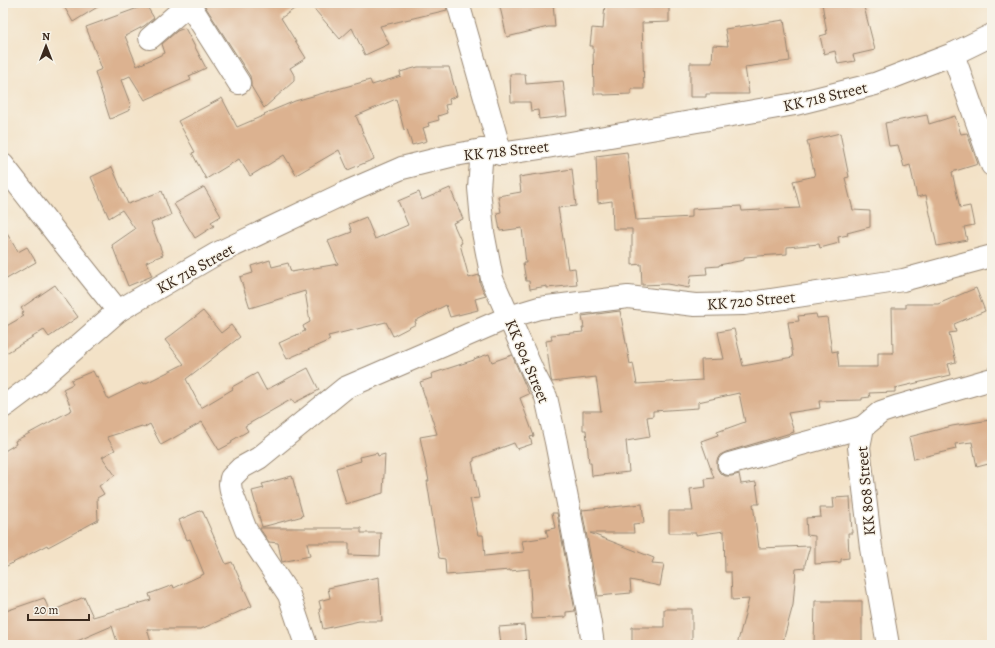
<svg xmlns="http://www.w3.org/2000/svg" width="995" height="648" font-family="Alegreya,serif">
  <style>
    .building { fill: #dcb290 }
    .lines { fill: none; stroke-linecap: round; stroke-linejoin: round }
    .minor-casing { stroke: #978672; stroke-width: 24 }
    .minor { stroke: #fff; stroke-width: 22 }
    .labels { text-anchor: middle; stroke-width: 3; stroke-linejoin: round; paint-order: stroke }
    .street-label { font-size: 16px; fill: #3b2a1e; stroke: #f7f3e8 }
  </style>
  <rect width="100%" height="100%" fill="#f7f3e8"/>
  <filter id="ink" filterUnits="userSpaceOnUse"><feTurbulence type="fractalNoise" baseFrequency=".025" numOctaves="2"/><feDisplacementMap in="SourceGraphic" scale="8" xChannelSelector="R" yChannelSelector="G"/><feConvolveMatrix kernelMatrix="1 2 1 2 8 2 1 2 1" color-interpolation-filters="sRGB"/></filter>
  <filter id="wash" filterUnits="userSpaceOnUse"><feTurbulence type="fractalNoise" baseFrequency=".012" numOctaves="4" result="noise"/><feDisplacementMap in="SourceGraphic" scale="16" xChannelSelector="R" yChannelSelector="G"/><feGaussianBlur stdDeviation="0.9" result="paint"/><feColorMatrix in="noise" values="0 0 0 0 0 0 0 0 0 0 0 0 0 0 0 0 0 1.4 0 .05"/><feComposite in="paint" operator="in"/></filter>
  <g filter="url(#wash)">
    <rect width="100%" height="100%" fill="#f3e2c7"/>
    <g id="blocks">
      <g class="building">
        <polygon points="62,3 104,3 73,22"/>
        <polygon points="203,3 303,3 281,18 306,58 290,68 294,75 294,81 264,108 251,86 251,82 250,76"/>
        <polygon points="309,3 446,3 447,10 380,26 389,44 365,55 352,28 340,39"/>
        <polygon points="499,3 553,3 555,27 548,27 507,37"/>
        <polygon points="605,3 669,3 669,22 642,23 644,89 631,89 631,94 604,95 604,94 594,94 593,46 590,46 592,28 603,29"/>
        <polygon points="822,3 863,3 875,50 853,55 855,61 838,64 835,51 824,54 820,36 827,34"/>
        <polygon points="146,5 154,18 144,26 125,36 137,66 165,53 162,44 177,31 185,28 206,68 189,76 191,80 145,100 130,76 121,80 131,106 129,107 130,110 110,119 95,72 102,69 86,27"/>
        <polygon points="784,20 790,61 745,67 749,94 706,94 706,97 690,97 690,63 712,63 713,45 728,46 725,29"/>
        <polygon points="418,67 449,67 457,96 449,99 450,104 445,105 447,113 438,116 439,120 428,123 429,126 423,128 427,141 412,145 407,129 404,130 396,99 356,116 374,159 348,170 339,150 296,175 284,155 250,176 239,159 206,179 192,153 195,152 178,121 222,98 237,127 265,115 264,114 295,101 370,80 372,85 401,76 400,72"/>
        <polygon points="510,74 525,74 526,84 563,81 567,116 539,119 538,110 531,111 530,102 511,102"/>
        <polygon points="927,115 929,124 955,116 961,134 967,133 978,164 952,172 960,208 970,206 974,225 964,227 967,240 937,246 926,195 917,197 910,165 904,167 898,145 889,146 885,123"/>
        <polygon points="840,133 849,177 845,178 853,210 870,211 870,227 847,233 848,235 838,237 839,243 820,248 819,244 787,247 787,254 744,257 744,260 719,265 719,266 706,267 707,274 691,275 689,288 667,284 642,285 641,264 632,265 632,229 613,229 612,201 598,203 596,156 627,152 636,220 692,217 692,209 741,206 742,211 800,208 793,181 815,176 807,141"/>
        <polygon points="112,167 128,204 162,191 171,215 151,223 163,255 146,262 152,276 128,286 112,245 135,229 122,210 109,218 91,177"/>
        <polygon points="572,169 576,206 558,208 568,269 575,268 577,285 547,288 547,286 530,289 529,281 526,281 523,263 526,263 522,228 500,231 497,213 501,212 498,196 521,192 519,177"/>
        <polygon points="204,187 221,216 211,222 214,226 195,238 174,204"/>
        <polygon points="450,188 463,219 453,223 462,243 460,244 469,278 479,275 480,284 486,296 475,299 478,310 450,317 446,305 415,321 416,324 393,336 386,322 328,336 330,340 287,359 279,343 305,331 303,326 310,322 305,291 250,308 240,277 253,273 251,266 270,260 272,267 288,263 291,272 338,264 328,241 352,232 349,224 366,217 375,239 408,225 398,201 419,192 422,200"/>
        <polygon points="3,227 18,252 27,247 36,262 3,281"/>
        <polygon points="55,285 78,317 49,337 44,330 3,355 3,328 24,316 22,313 24,312 21,308"/>
        <polygon points="976,288 985,311 954,324 956,332 949,333 956,362 948,364 951,375 895,388 895,392 869,393 870,397 862,398 862,400 819,401 820,408 788,413 794,432 726,452 720,455 717,460 717,468 720,473 725,476 732,476 739,474 741,484 756,482 759,504 753,504 759,548 810,546 805,564 805,568 796,569 793,605 782,645 737,645 749,599 732,600 731,572 725,572 724,531 696,535 696,533 669,533 669,511 693,511 690,489 706,487 705,479 714,478 701,441 718,435 717,432 745,422 739,393 698,402 698,408 653,411 653,416 647,417 650,437 626,441 629,472 592,476 591,463 589,463 586,430 583,430 583,411 601,411 596,377 552,382 551,379 546,341 552,340 551,335 583,332 582,328 584,328 582,316 620,311 630,364 633,363 637,384 702,380 701,360 724,359 718,332 734,329 743,366 793,357 788,322 799,321 798,316 816,314 817,318 827,317 832,352 837,351 839,367 878,367 878,353 893,353 892,308 906,308 906,304 938,304"/>
        <polygon points="203,311 221,333 231,325 240,337 186,379 201,408 233,389 232,387 257,373 266,390 308,368 319,390 294,403 292,399 245,426 248,431 231,441 232,443 219,450 202,422 161,445 150,424 143,428 142,426 107,437 115,450 102,457 115,475 99,486 104,494 97,498 98,520 48,547 47,545 3,568 3,452 16,444 15,441 72,410 63,389 73,384 71,380 93,371 96,377 97,376 108,399 143,382 144,384 184,364 165,340"/>
        <polygon points="489,354 492,362 512,355 529,394 520,398 534,436 530,437 532,444 517,449 514,443 474,458 474,461 472,462 479,498 470,499 478,535 483,535 485,556 524,552 522,541 548,537 546,530 555,528 552,513 557,513 575,611 566,612 566,617 532,619 529,569 510,571 510,570 446,575 445,559 439,558 427,481 429,481 420,437 437,434 420,382 432,378 431,374 474,360 474,359"/>
        <polygon points="990,420 992,433 992,463 977,467 972,442 955,444 956,449 914,459 909,437 952,426"/>
        <polygon points="377,453 378,456 385,454 383,493 346,504 336,468 361,461 360,457"/>
        <polygon points="292,476 303,516 262,527 252,491 264,488 262,484"/>
        <polygon points="850,497 852,533 848,533 849,558 841,559 841,562 815,564 815,536 807,535 806,518 821,517 820,508 834,508 833,498"/>
        <polygon points="642,504 644,523 633,524 634,533 590,533 654,558 652,563 664,564 660,586 630,580 631,593 598,596 582,510"/>
        <polygon points="202,510 226,564 232,562 252,606 201,629 147,629 151,642 140,645 118,645 112,626 68,645 3,645 3,612 44,598 50,612 84,597 93,617 151,600 149,594 173,585 174,588 204,574 190,539 187,540 179,520"/>
        <polygon points="260,528 361,528 361,533 381,533 380,556 349,555 349,543 307,543 310,556 282,562 278,543 269,542 260,529"/>
        <polygon points="379,577 382,621 359,621 323,629 319,609 321,609 319,601 330,598 328,588"/>
        <polygon points="815,601 862,601 862,645 814,645"/>
        <polygon points="664,609 692,609 692,645 632,645 632,627 664,627"/>
        <polygon points="524,625 526,645 501,645 499,627"/>
      </g>
    </g>
  </g>
  <g filter="url(#ink)">
    <use href="#blocks" fill-opacity="0" stroke="#978672" stroke-width="1"/>
    <g class="lines">
      <g class="minor-casing">
        <g id="minor">
          <polyline points="458,3 501,154"/>
          <polyline points="189,4 239,83"/>
          <polyline points="150,38 190,3"/>
          <polyline points="953,54 992,165"/>
          <polyline points="482,150 479,188 483,232 492,279 533,372 546,397 556,442 569,509 590,624 593,645"/>
          <polyline points="3,165 63,242 118,311"/>
          <polyline points="3,407 9,403 37,382 118,311 216,254 349,191 402,168 450,156 482,150 501,154 547,147 795,104 875,84 953,54 992,35"/>
          <polyline points="729,464 863,427"/>
          <polyline points="306,645 289,595 246,530 231,491 230,484 231,478 241,468 259,458 345,388 509,317 539,308 628,297 695,305 744,304 903,280 992,256"/>
          <polyline points="888,645 871,548 859,447 863,427 881,412 899,406 992,379"/>
        </g>
      </g>
      <use href="#minor" class="minor"/>
    </g>
  </g>
  <g class="labels">
    <g class="street-label">
      <text transform="translate(825 96) rotate(-13)" y="6">KK 718 Street</text>
      <text transform="translate(506 150) rotate(-6)" y="6">KK 718 Street</text>
      <text transform="translate(195 268) rotate(-29)" y="6">KK 718 Street</text>
      <text transform="translate(751 300) rotate(-5)" y="6">KK 720 Street</text>
      <text transform="translate(528 361) rotate(67)" y="6">KK 804 Street</text>
      <text transform="translate(865 491) rotate(-95)" y="6">KK 808 Street</text>
    </g>
  </g>
  <rect width="995" height="648" fill="none" stroke="#f7f3e8" stroke-width="16"/>
  <g transform="translate(46 46)" stroke="#f7f3e8" stroke-width="3" paint-order="stroke">
  <path d="M0-3L7 15L0 10L-7 15Z" fill="#3b2a1e"/>
  <text y="-6" font-size="11" font-weight="bold" text-anchor="middle" fill="#3b2a1e">N</text>
  </g>
  <path d="M28 614v6h61v-6" fill="none" stroke="#3b2a1e" stroke-width="2"/>
  <text x="34" y="614" font-size="12" fill="#3b2a1e" stroke="#f7f3e8" stroke-width="3" paint-order="stroke">20 m</text>
</svg>
